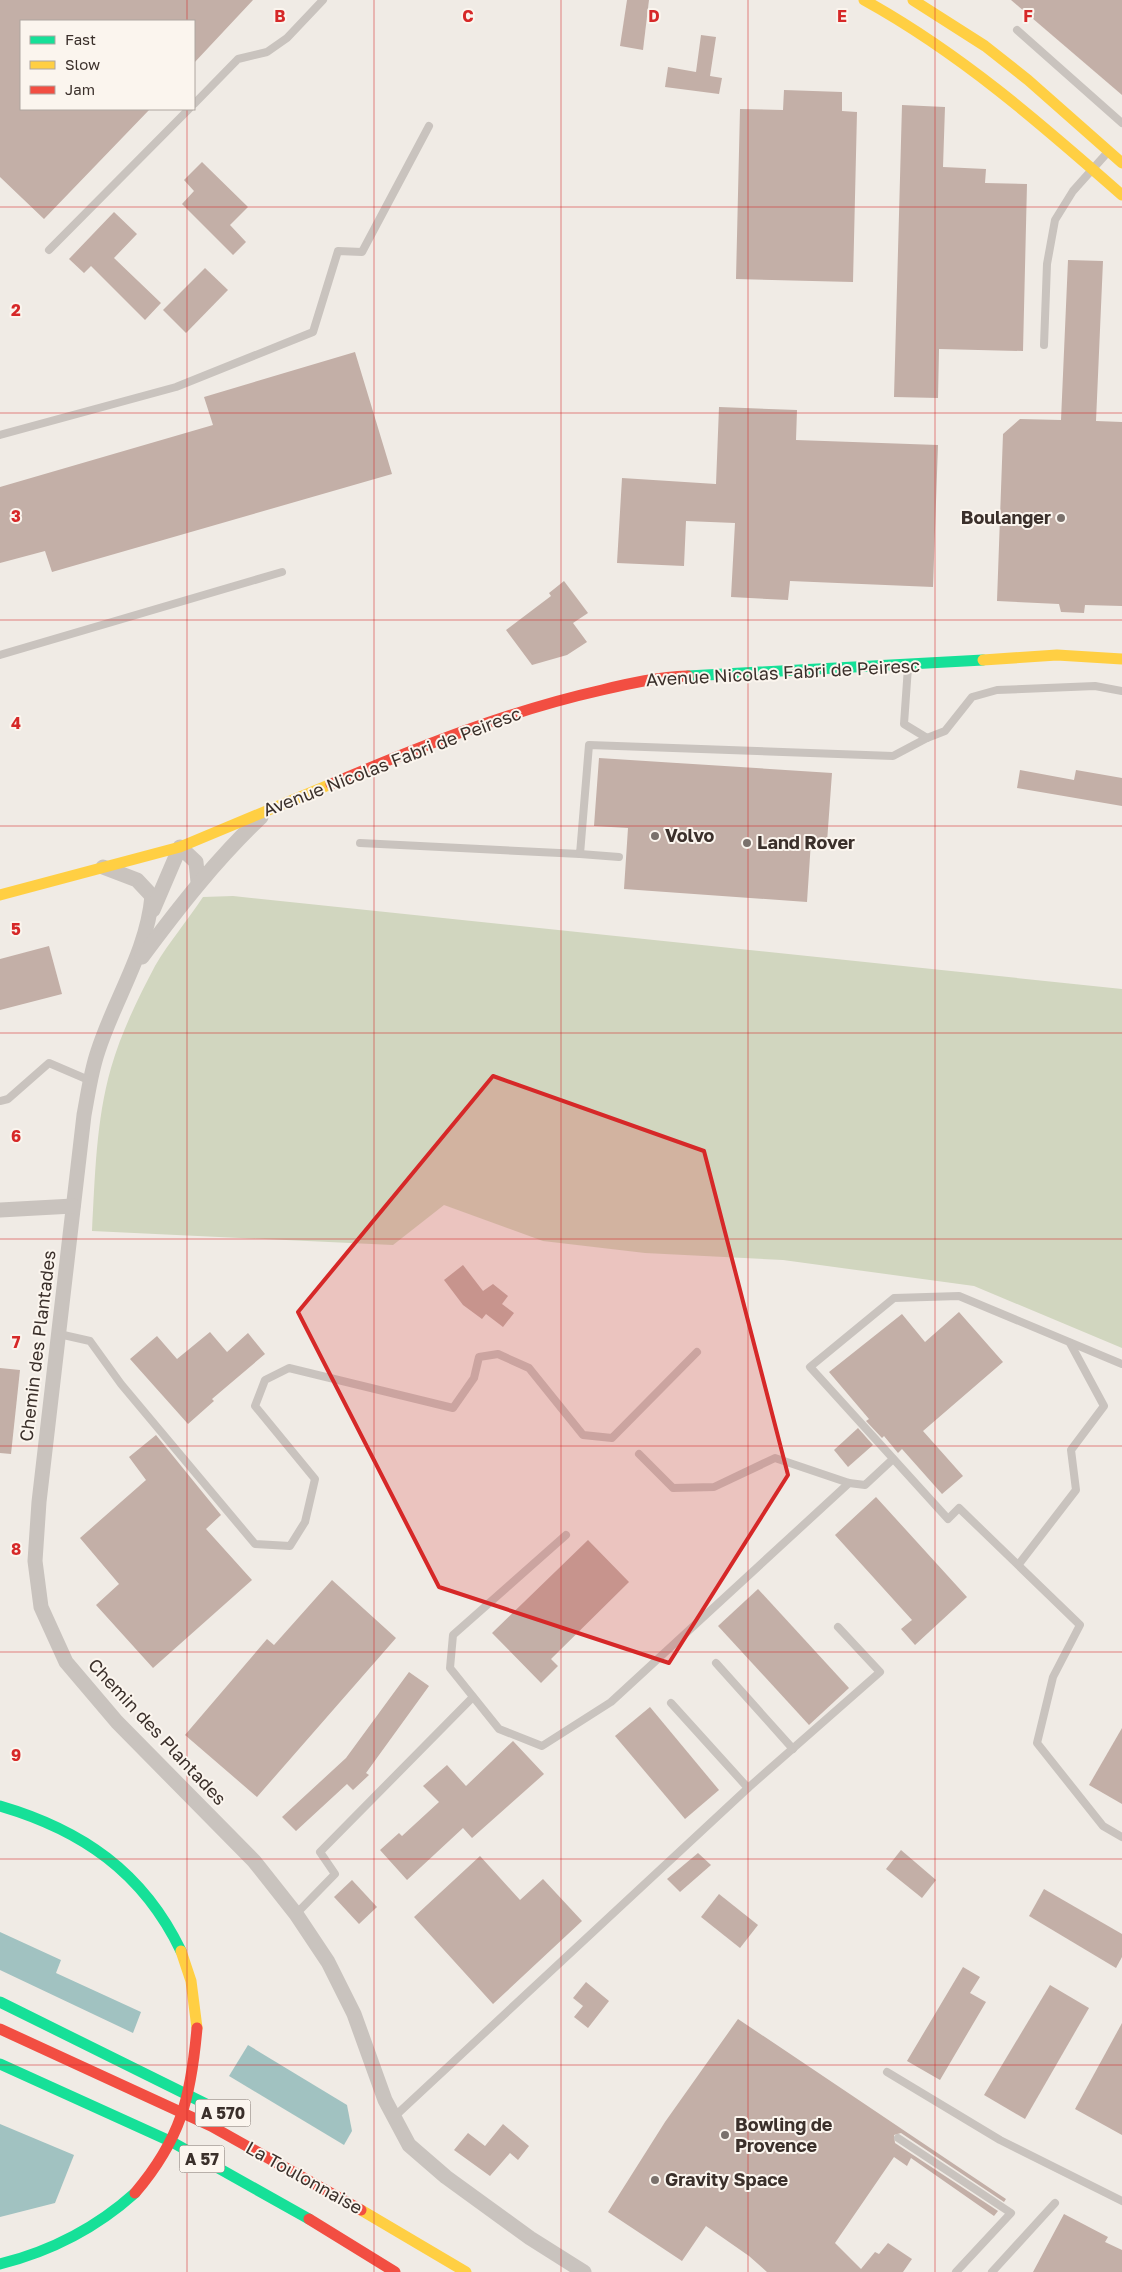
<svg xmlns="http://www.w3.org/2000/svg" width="1122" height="2272" font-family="'Golos Text',sans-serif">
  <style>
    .green { fill: #d1d6bf }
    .water { fill: #a1c2c1 }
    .building { fill: #c3afa7 }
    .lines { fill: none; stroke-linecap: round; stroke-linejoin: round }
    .lane { stroke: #c9c3be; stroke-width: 8 }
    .street { stroke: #c9c3be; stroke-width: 15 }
    .fast { stroke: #16e098; stroke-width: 11 }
    .slow { stroke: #ffcf43; stroke-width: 11 }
    .jam { stroke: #f24e42; stroke-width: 11 }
    .jam-bridge { stroke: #f24e42; stroke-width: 11 }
    .marked { fill: #d62828; fill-opacity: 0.2; stroke: #d62828; stroke-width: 4; stroke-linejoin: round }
    .grid { fill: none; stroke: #d62828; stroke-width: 1; stroke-opacity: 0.55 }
    .poi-dot { fill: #7a716c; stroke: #fbf5ee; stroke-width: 2 }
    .labels { text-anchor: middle; stroke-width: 4; stroke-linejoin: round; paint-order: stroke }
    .shield { fill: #fbf5ee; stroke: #756b66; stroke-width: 1 }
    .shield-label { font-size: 16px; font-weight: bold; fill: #3b302b }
    .poi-label { font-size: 18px; font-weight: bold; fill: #3b302b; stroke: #fbf5ee; text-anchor: start }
    .street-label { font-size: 18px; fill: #3b302b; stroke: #fbf5ee }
    .grid-label { font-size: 16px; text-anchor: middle; font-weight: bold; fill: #d62828; stroke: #fbf5ee; stroke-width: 4; stroke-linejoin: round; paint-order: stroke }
  </style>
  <rect width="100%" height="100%" fill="#f0ebe5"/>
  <path class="green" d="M233,896L1122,989V1348L974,1286L783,1260L645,1253L543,1241L444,1205L393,1245L92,1231C95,1177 96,1120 111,1068C121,1033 138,998 155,966C169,942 188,920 203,897Z"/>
  <g class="water">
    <polygon points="0,1932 61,1960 56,1973 141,2012 133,2033 0,1970"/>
    <polygon points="248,2045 347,2105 352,2131 344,2145 229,2076"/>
    <polygon points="0,2124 74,2155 55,2203 0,2217"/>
  </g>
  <g class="building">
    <polygon points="0,0 253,0 194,63 194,21 21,21 21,109 150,109 44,219 0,177"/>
    <polygon points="627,0 649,0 643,50 620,46"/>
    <polygon points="1011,0 1122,0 1122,95"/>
    <polygon points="701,35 716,37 710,76 722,78 719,94 665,87 668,67 696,72"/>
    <polygon points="784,90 842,92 842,111 857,112 853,282 736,279 740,109 783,110"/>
    <polygon points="902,105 945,107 943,167 986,169 985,183 1027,184 1023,351 939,349 938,398 894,397"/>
    <polygon points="202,162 248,207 230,225 246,242 233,255 182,204 194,191 184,180"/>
    <polygon points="114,212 137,234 114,258 161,303 145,320 91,266 84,273 69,259"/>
    <polygon points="1068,260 1103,261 1096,421 1122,422 1122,606 1085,605 1084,613 1061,612 1059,604 997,601 1003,434 1020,419 1061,420"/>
    <polygon points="205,268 228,290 186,333 163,310"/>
    <polygon points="355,352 392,474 52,572 45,551 0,563 0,487 213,425 204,397"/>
    <polygon points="719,407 797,410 796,440 938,445 933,587 790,581 788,600 731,597 735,523 686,521 684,566 617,563 622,478 716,484"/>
    <polygon points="564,581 588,613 573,623 587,642 567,655 532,665 506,630 551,596 549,593"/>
    <polygon points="599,758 832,773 827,842 811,841 807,902 624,889 628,828 594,826"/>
    <polygon points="1020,770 1074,780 1076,770 1122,778 1122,806 1017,788"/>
    <polygon points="49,946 62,994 0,1010 0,959"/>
    <polygon points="463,1265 483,1291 493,1284 508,1296 502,1304 514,1313 503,1327 486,1314 482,1319 463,1305 444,1280"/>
    <polygon points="959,1312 1003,1362 923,1431 963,1476 942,1494 902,1449 898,1453 884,1436 882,1438 866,1421 869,1419 829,1372 902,1314 925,1342"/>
    <polygon points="210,1332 227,1352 248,1333 265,1354 212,1399 214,1401 188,1424 130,1359 157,1336 177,1359"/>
    <polygon points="0,1368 20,1370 11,1454 0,1453"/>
    <polygon points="858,1428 873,1445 848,1467 834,1450"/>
    <polygon points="156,1435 221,1515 206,1529 252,1580 153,1668 96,1605 119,1584 80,1538 146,1480 129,1457"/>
    <polygon points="876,1497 967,1597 915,1645 901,1629 912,1620 835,1535"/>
    <polygon points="588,1540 629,1582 551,1659 558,1666 541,1683 492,1633"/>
    <polygon points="332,1580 396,1638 257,1797 185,1735 267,1639 274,1645"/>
    <polygon points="758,1589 849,1688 809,1725 718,1626"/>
    <polygon points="409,1672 429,1686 366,1773 369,1775 353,1790 347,1784 296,1831 282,1817 346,1758"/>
    <polygon points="650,1707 719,1790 685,1819 615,1736"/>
    <polygon points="1122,1728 1122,1804 1089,1785"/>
    <polygon points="513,1741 544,1774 472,1838 463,1828 407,1880 380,1850 399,1833 402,1836 439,1802 423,1786 447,1765 466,1786"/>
    <polygon points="901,1850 936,1880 922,1898 886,1869"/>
    <polygon points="698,1853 711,1865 680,1892 667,1879"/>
    <polygon points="480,1856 520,1900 543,1879 582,1921 493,2004 414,1917"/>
    <polygon points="352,1880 377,1907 359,1924 334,1897"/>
    <polygon points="1044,1889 1122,1934 1122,1957 1116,1968 1029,1916"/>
    <polygon points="719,1894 758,1925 740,1948 701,1917"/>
    <polygon points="963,1967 980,1977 970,1993 986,2002 940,2080 907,2061"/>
    <polygon points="586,1982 609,2001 588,2028 574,2017 583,2006 573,1998"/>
    <polygon points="1050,1985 1089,2008 1025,2119 984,2095"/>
    <polygon points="738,2019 1006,2199 1004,2202 901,2133 894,2135 895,2143 998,2211 994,2216 911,2158 907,2166 894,2157 835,2243 861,2269 875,2252 879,2254 888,2243 912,2259 903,2272 767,2272 749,2256 706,2226 682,2261 608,2212 665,2122"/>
    <polygon points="1122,2023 1122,2135 1075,2109"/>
    <polygon points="503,2124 529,2146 518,2160 510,2153 490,2176 454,2150 468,2133 485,2146"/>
    <polygon points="1064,2214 1108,2237 1105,2242 1122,2250 1122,2272 1033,2272"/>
  </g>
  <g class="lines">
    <g class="lane">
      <polyline points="1017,30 1122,123"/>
      <polyline points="194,104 238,59 267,52 287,38 323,0"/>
      <polyline points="49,250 189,109"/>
      <polyline points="1044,345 1047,264 1055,220 1073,191 1107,153"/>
      <polyline points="0,435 176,387 313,332 338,251 362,252 429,126"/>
      <polyline points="0,655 282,572"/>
      <polyline points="908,667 904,724 927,738 945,731 972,697 997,690 1095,686 1122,691"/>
      <polyline points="360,843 580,854 589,745 893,756 927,738"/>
      <polyline points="580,854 619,857"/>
      <polyline points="0,1101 8,1099 49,1063 91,1081"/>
      <polyline points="59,1334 90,1341 121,1384 255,1544 290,1546 305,1522 315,1479 255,1406 265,1380 289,1368 453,1408 474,1378 479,1357 498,1354 529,1368 583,1435 612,1438 697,1352"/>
      <polyline points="1122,1364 959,1296 894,1298 810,1367 948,1519 959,1508 1080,1625 1053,1677 1037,1743 1103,1826 1122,1837"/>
      <polyline points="639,1454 673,1488 714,1487 775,1458 849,1483 865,1485 893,1459"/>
      <polyline points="566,1535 453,1635 450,1668 499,1729 542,1746 611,1702 849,1483"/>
      <polyline points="1019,1564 1076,1490 1071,1450 1104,1406 1070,1343"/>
      <polyline points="716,1663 793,1749"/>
      <polyline points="748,1788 880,1672 838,1627"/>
      <polyline points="296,1914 335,1874 320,1852 473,1697"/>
      <polyline points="887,2072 1000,2140 1122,2201"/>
      <polyline points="394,2117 748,1788 671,1703"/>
      <polyline points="898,2138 1011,2213 956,2272"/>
      <polyline points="992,2272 1055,2203"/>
    </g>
    <g class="street">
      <path d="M103,867L137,880L152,896C147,952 115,998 98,1051C91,1071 88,1094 84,1115L39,1502L35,1561L41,1607L66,1662L117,1722L254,1861L296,1914L328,1962L354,2014L385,2100L409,2145L446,2177L530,2238L584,2272"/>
      <polyline points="153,910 180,847 196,862 198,882"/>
      <path d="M142,957C179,907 216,860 261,817"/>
      <polyline points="0,1210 73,1206"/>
    </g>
    <g class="fast">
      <polyline points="688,676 983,660"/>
      <path d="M0,1806C82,1830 143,1872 181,1951"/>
      <polyline points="0,2002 208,2105"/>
      <polyline points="0,2064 172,2142 309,2219"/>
      <path d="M0,2264C52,2251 95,2229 135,2193"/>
    </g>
    <g class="slow">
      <path d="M864,0C960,53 1040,123 1122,195"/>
      <polyline points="913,0 985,46 1028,80 1122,163"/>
      <polyline points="983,660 1057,655 1122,659"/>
      <polyline points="0,895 180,847 331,784"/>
      <polyline points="181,1951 191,1981 197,2028"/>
      <polyline points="361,2210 466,2272"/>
    </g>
    <g class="jam">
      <path d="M331,784C419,747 508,711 602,690C631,683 658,677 688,676"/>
      <polyline points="0,2029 211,2126 361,2210"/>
      <polyline points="309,2219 395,2272"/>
    </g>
    <path class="jam-bridge" d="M135,2193C181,2139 191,2097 197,2028"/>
  </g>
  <path class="marked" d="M493,1076L704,1151L788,1475L669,1663L439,1587L298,1312Z"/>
  <path class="grid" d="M187,0V21M374,0V2272M561,0V2272M748,0V2272M935,0V2272M187,109V2272M0,207H1122M0,413H1122M0,620H1122M0,826H1122M0,1033H1122M0,1239H1122M0,1446H1122M0,1652H1122M0,1859H1122M0,2065H1122"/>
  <g class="poi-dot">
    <circle cx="1061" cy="518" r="5"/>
    <circle cx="655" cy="836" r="5"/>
    <circle cx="747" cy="843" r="5"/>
    <circle cx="725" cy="2135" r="5"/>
    <circle cx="655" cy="2180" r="5"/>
  </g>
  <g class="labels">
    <g class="shield">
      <rect x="195.5" y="2099.5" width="55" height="27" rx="4"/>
      <rect x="179.5" y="2145.5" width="45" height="27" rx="4"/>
    </g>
    <g class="shield-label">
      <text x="223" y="2119">A 570</text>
      <text x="202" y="2165">A 57</text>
    </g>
    <g class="poi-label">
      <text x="1051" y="524" text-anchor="end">Boulanger</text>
      <text x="665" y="842">Volvo</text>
      <text x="757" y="849">Land Rover</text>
      <text x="735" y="2131">Bowling de<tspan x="735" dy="21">Provence</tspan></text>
      <text x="665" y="2186">Gravity Space</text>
    </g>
    <g class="street-label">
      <text transform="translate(783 673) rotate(-3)" y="6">Avenue Nicolas Fabri de Peiresc</text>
      <text transform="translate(392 762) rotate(-21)" y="6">Avenue Nicolas Fabri de Peiresc</text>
      <text transform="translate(38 1346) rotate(-83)" y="6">Chemin des Plantades</text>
      <text transform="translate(157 1732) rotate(47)" y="6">Chemin des Plantades</text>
      <text transform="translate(304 2178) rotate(29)" y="6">La Toulonnaise</text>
    </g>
  </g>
  <g class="grid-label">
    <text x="280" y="22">B</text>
    <text x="468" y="22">C</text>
    <text x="654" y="22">D</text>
    <text x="842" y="22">E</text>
    <text x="1028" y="22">F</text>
    <text x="16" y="316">2</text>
    <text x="16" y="522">3</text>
    <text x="16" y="729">4</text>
    <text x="16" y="935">5</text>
    <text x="16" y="1142">6</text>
    <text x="16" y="1348">7</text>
    <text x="16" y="1555">8</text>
    <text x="16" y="1761">9</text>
  </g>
  <rect x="20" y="20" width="175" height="90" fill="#fbf5ee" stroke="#aea6a0"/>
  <rect x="30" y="36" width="25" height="8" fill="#16e098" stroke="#aea6a0"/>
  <text x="65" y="45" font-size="15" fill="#3b302b">Fast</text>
  <rect x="30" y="61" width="25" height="8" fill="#ffcf43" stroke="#aea6a0"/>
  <text x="65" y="70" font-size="15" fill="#3b302b">Slow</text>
  <rect x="30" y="86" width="25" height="8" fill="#f24e42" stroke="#aea6a0"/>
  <text x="65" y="95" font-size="15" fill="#3b302b">Jam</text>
</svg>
